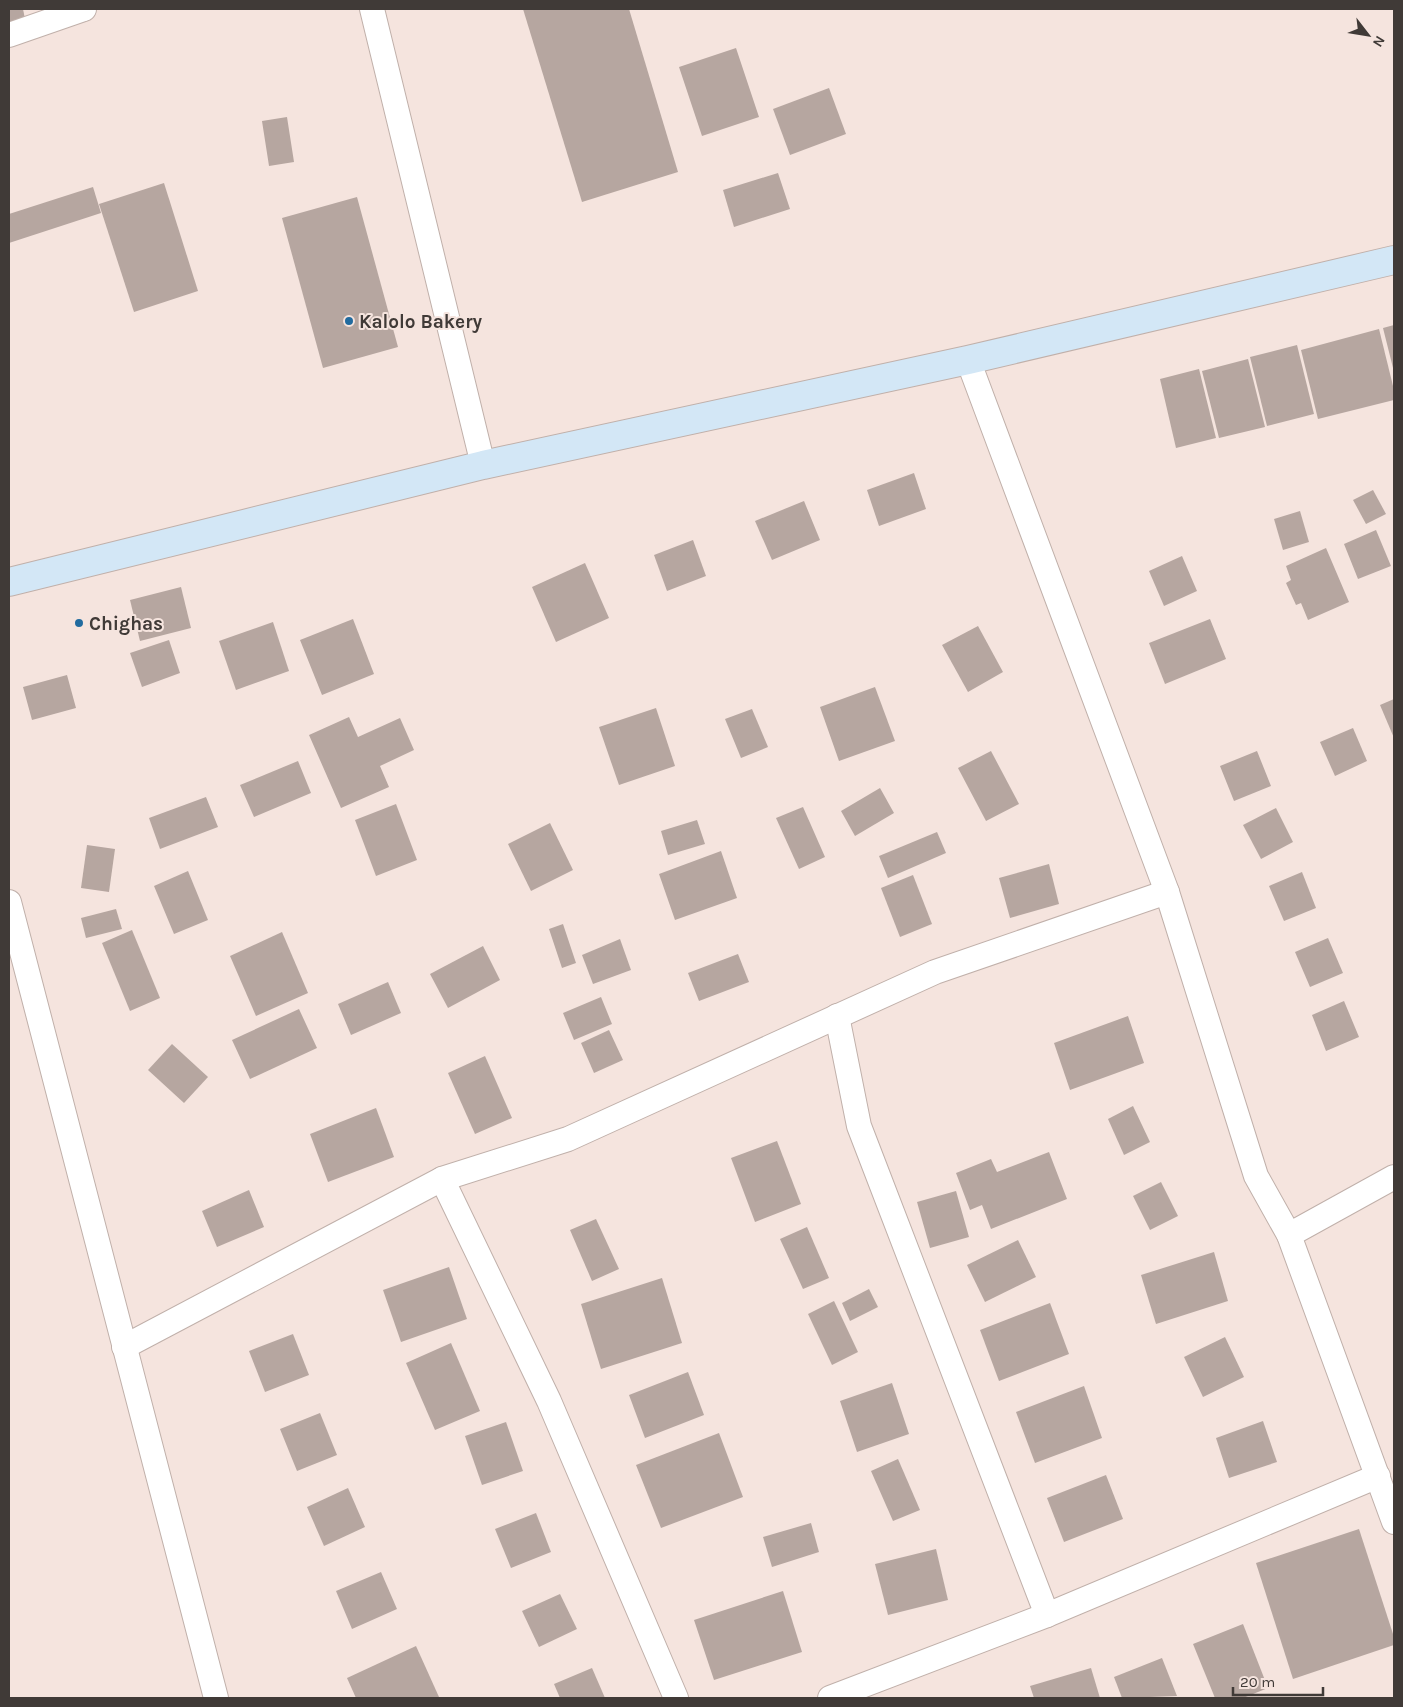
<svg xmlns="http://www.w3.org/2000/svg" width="1403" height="1707" font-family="Karla,sans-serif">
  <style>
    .building { fill: #b6a6a0 }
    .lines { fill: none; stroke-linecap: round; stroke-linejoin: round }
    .minor-casing { stroke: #c0b0aa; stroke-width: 26 }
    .secondary-casing { stroke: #c0b0aa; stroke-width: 30 }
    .minor { stroke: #fff; stroke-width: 24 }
    .secondary { stroke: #d3e7f6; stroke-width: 28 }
    .poi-dot { fill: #216b9f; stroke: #f5e4de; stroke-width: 2 }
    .labels { text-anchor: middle; stroke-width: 4; stroke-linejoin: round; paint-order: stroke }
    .poi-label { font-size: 19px; font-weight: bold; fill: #403a37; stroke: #f5e4de; text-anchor: start }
  </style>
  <rect width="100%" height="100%" fill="#f5e4de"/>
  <g class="building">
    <polygon points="9,9 23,9 26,24 9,28"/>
    <polygon points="523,9 629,9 678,172 582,202"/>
    <polygon points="736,48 759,117 702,136 679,67"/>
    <polygon points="829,88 846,134 790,155 773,109"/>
    <polygon points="287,117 294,162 269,166 262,121"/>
    <polygon points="778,173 790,209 734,227 723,190"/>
    <polygon points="164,183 198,291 134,312 99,204"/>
    <polygon points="93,187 101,213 9,243 9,214"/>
    <polygon points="357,197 398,347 323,368 282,218"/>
    <polygon points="1394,325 1394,372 1383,328"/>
    <polygon points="1379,329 1394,390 1394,400 1318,419 1301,350"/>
    <polygon points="1297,345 1314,414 1267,426 1250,357"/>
    <polygon points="1248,359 1265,427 1219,438 1202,371"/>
    <polygon points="1199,369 1216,438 1176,448 1160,379"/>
    <polygon points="914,473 926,509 879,526 867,490"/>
    <polygon points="1373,490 1386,514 1366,524 1353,500"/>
    <polygon points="804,501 820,540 772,560 755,521"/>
    <polygon points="1300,511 1309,542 1283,550 1274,519"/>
    <polygon points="1376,530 1391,566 1358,579 1344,544"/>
    <polygon points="693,540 706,576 667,591 654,555"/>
    <polygon points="1326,548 1349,602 1308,620 1301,603 1296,605 1286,583 1291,580 1286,566"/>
    <polygon points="1182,556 1197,591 1164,606 1149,571"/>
    <polygon points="585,563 609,618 556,642 532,587"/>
    <polygon points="181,587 191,628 140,641 130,600"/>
    <polygon points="353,619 374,674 322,695 300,640"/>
    <polygon points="1210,619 1226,659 1165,684 1149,643"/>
    <polygon points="273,622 289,671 236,690 219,641"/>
    <polygon points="978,626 1003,672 968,692 942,645"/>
    <polygon points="169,640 180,673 142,687 130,653"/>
    <polygon points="67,675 76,708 32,720 23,687"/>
    <polygon points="875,687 895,741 839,761 820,707"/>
    <polygon points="1394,699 1394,738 1380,705"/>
    <polygon points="656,708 675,766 619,785 599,727"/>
    <polygon points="752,709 768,747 741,758 725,719"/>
    <polygon points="349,717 358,737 400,718 414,750 380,766 389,787 341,808 309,735"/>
    <polygon points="1353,728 1367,761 1335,776 1320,742"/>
    <polygon points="991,751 1019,804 986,821 958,768"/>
    <polygon points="1257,751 1271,786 1234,801 1220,766"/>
    <polygon points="298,761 311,793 254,817 240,785"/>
    <polygon points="880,788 894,813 855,836 841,811"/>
    <polygon points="206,797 218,827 160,849 149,818"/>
    <polygon points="396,804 417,860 376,876 355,820"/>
    <polygon points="803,807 825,857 799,869 776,818"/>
    <polygon points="1276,808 1293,842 1261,859 1243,825"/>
    <polygon points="697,820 705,844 668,855 661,831"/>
    <polygon points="550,823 573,870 531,891 508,844"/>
    <polygon points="937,832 946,853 888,878 879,856"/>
    <polygon points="87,845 115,849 109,892 81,888"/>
    <polygon points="721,851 737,898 675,920 659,874"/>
    <polygon points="1049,864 1059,904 1010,918 999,878"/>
    <polygon points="188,871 208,920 174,934 154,886"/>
    <polygon points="1302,872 1316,908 1284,921 1269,886"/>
    <polygon points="913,875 932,924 900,937 881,888"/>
    <polygon points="116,909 122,929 86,938 81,918"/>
    <polygon points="563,924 576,963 562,968 549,929"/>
    <polygon points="132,930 160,998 130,1011 102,943"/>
    <polygon points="282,932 308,993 256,1016 230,956"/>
    <polygon points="1328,938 1343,973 1310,987 1295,952"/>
    <polygon points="620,939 631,970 593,984 582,955"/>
    <polygon points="483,946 500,980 448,1008 430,974"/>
    <polygon points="738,954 749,982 699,1001 688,973"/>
    <polygon points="388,982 401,1013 351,1035 338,1004"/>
    <polygon points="601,997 612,1024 574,1040 563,1013"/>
    <polygon points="1344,1001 1359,1037 1326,1051 1312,1015"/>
    <polygon points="299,1009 317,1048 250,1079 232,1040"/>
    <polygon points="1128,1016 1144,1063 1070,1090 1054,1043"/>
    <polygon points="609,1030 623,1060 594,1073 581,1043"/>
    <polygon points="172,1044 208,1077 184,1103 148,1070"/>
    <polygon points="485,1056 512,1118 475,1134 448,1073"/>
    <polygon points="1133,1106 1150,1142 1124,1155 1108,1119"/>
    <polygon points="376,1108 394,1157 328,1182 310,1134"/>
    <polygon points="777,1141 801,1204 755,1222 731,1158"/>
    <polygon points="1049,1152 1067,1199 991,1229 982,1205 970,1210 956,1173 991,1159 997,1172"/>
    <polygon points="1161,1182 1178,1216 1150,1230 1133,1196"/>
    <polygon points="249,1190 264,1227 217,1247 202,1211"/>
    <polygon points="956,1191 969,1237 930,1248 917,1202"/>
    <polygon points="596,1219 619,1269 592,1281 570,1230"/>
    <polygon points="807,1227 829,1278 803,1289 780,1239"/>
    <polygon points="1018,1240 1036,1277 985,1302 967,1265"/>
    <polygon points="1214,1252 1228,1301 1156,1324 1141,1275"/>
    <polygon points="449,1267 467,1319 401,1342 383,1290"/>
    <polygon points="662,1278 682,1343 601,1369 581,1304"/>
    <polygon points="869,1289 878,1307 850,1321 842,1303"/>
    <polygon points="834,1301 858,1352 832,1365 808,1314"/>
    <polygon points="1050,1303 1069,1354 999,1381 980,1330"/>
    <polygon points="293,1334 309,1375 265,1392 249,1351"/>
    <polygon points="1225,1337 1244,1377 1203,1397 1184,1357"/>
    <polygon points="451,1343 480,1411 435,1430 406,1363"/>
    <polygon points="688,1372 704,1415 645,1438 629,1395"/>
    <polygon points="892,1383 909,1434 857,1452 840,1401"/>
    <polygon points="1084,1386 1102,1438 1035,1463 1016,1412"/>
    <polygon points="320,1413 337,1455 297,1471 280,1429"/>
    <polygon points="1263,1421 1277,1462 1229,1478 1216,1438"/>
    <polygon points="506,1422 523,1471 482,1485 465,1436"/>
    <polygon points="719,1433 743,1497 661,1528 636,1465"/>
    <polygon points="898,1459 920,1510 893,1521 871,1471"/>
    <polygon points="1106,1475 1123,1519 1064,1542 1047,1498"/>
    <polygon points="348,1488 365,1527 324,1546 307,1507"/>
    <polygon points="536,1513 551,1552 511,1568 495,1529"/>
    <polygon points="811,1523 819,1552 772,1567 763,1537"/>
    <polygon points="1359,1529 1394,1637 1394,1645 1293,1679 1256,1563"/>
    <polygon points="936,1549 948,1600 888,1615 875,1564"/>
    <polygon points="381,1572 397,1609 352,1629 336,1591"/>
    <polygon points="783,1591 802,1652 714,1680 694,1620"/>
    <polygon points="560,1594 577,1629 539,1647 522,1611"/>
    <polygon points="1243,1624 1268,1688 1243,1698 1215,1698 1193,1644"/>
    <polygon points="416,1646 439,1697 356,1698 347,1678"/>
    <polygon points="1162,1658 1177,1696 1122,1698 1114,1677"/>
    <polygon points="592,1668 605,1698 560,1698 554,1684"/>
    <polygon points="1091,1668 1100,1698 1034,1698 1030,1686"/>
  </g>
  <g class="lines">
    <g class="minor-casing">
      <g id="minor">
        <polyline points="372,9 483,465"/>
        <polyline points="9,35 84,9"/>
        <polyline points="968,360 1167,892 1256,1176 1289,1235 1394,1522"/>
        <polyline points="9,902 216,1698"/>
        <polyline points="837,1016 859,1126 1047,1615"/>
        <polyline points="442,1179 549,1401 676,1698"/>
        <polyline points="1289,1235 1394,1177"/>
        <polyline points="124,1347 442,1179 568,1139 935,972 1167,892"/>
        <polyline points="830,1698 1047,1615 1378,1476"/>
      </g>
    </g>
    <g class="secondary-casing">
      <polyline id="secondary" points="9,582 483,465 968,360 1394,260"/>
    </g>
    <use href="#minor" class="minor"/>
    <use href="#secondary" class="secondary"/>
  </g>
  <g class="poi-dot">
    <circle cx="349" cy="321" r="5"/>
    <circle cx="79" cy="623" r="5"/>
  </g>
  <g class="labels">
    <g class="poi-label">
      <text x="359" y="328">Kalolo Bakery</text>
      <text x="89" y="630">Chighas</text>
    </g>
  </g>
  <rect width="1403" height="1707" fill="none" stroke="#403a37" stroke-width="20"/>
  <g transform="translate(1368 35) rotate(121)" stroke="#f5e4de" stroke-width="4" paint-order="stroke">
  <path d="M0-4L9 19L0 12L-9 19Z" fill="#403a37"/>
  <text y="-8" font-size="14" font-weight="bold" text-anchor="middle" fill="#403a37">N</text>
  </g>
  <path d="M1233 1687v8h90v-8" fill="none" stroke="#403a37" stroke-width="2.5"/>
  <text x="1240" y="1687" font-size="15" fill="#403a37" stroke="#f5e4de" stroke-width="4" paint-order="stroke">20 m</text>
</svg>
